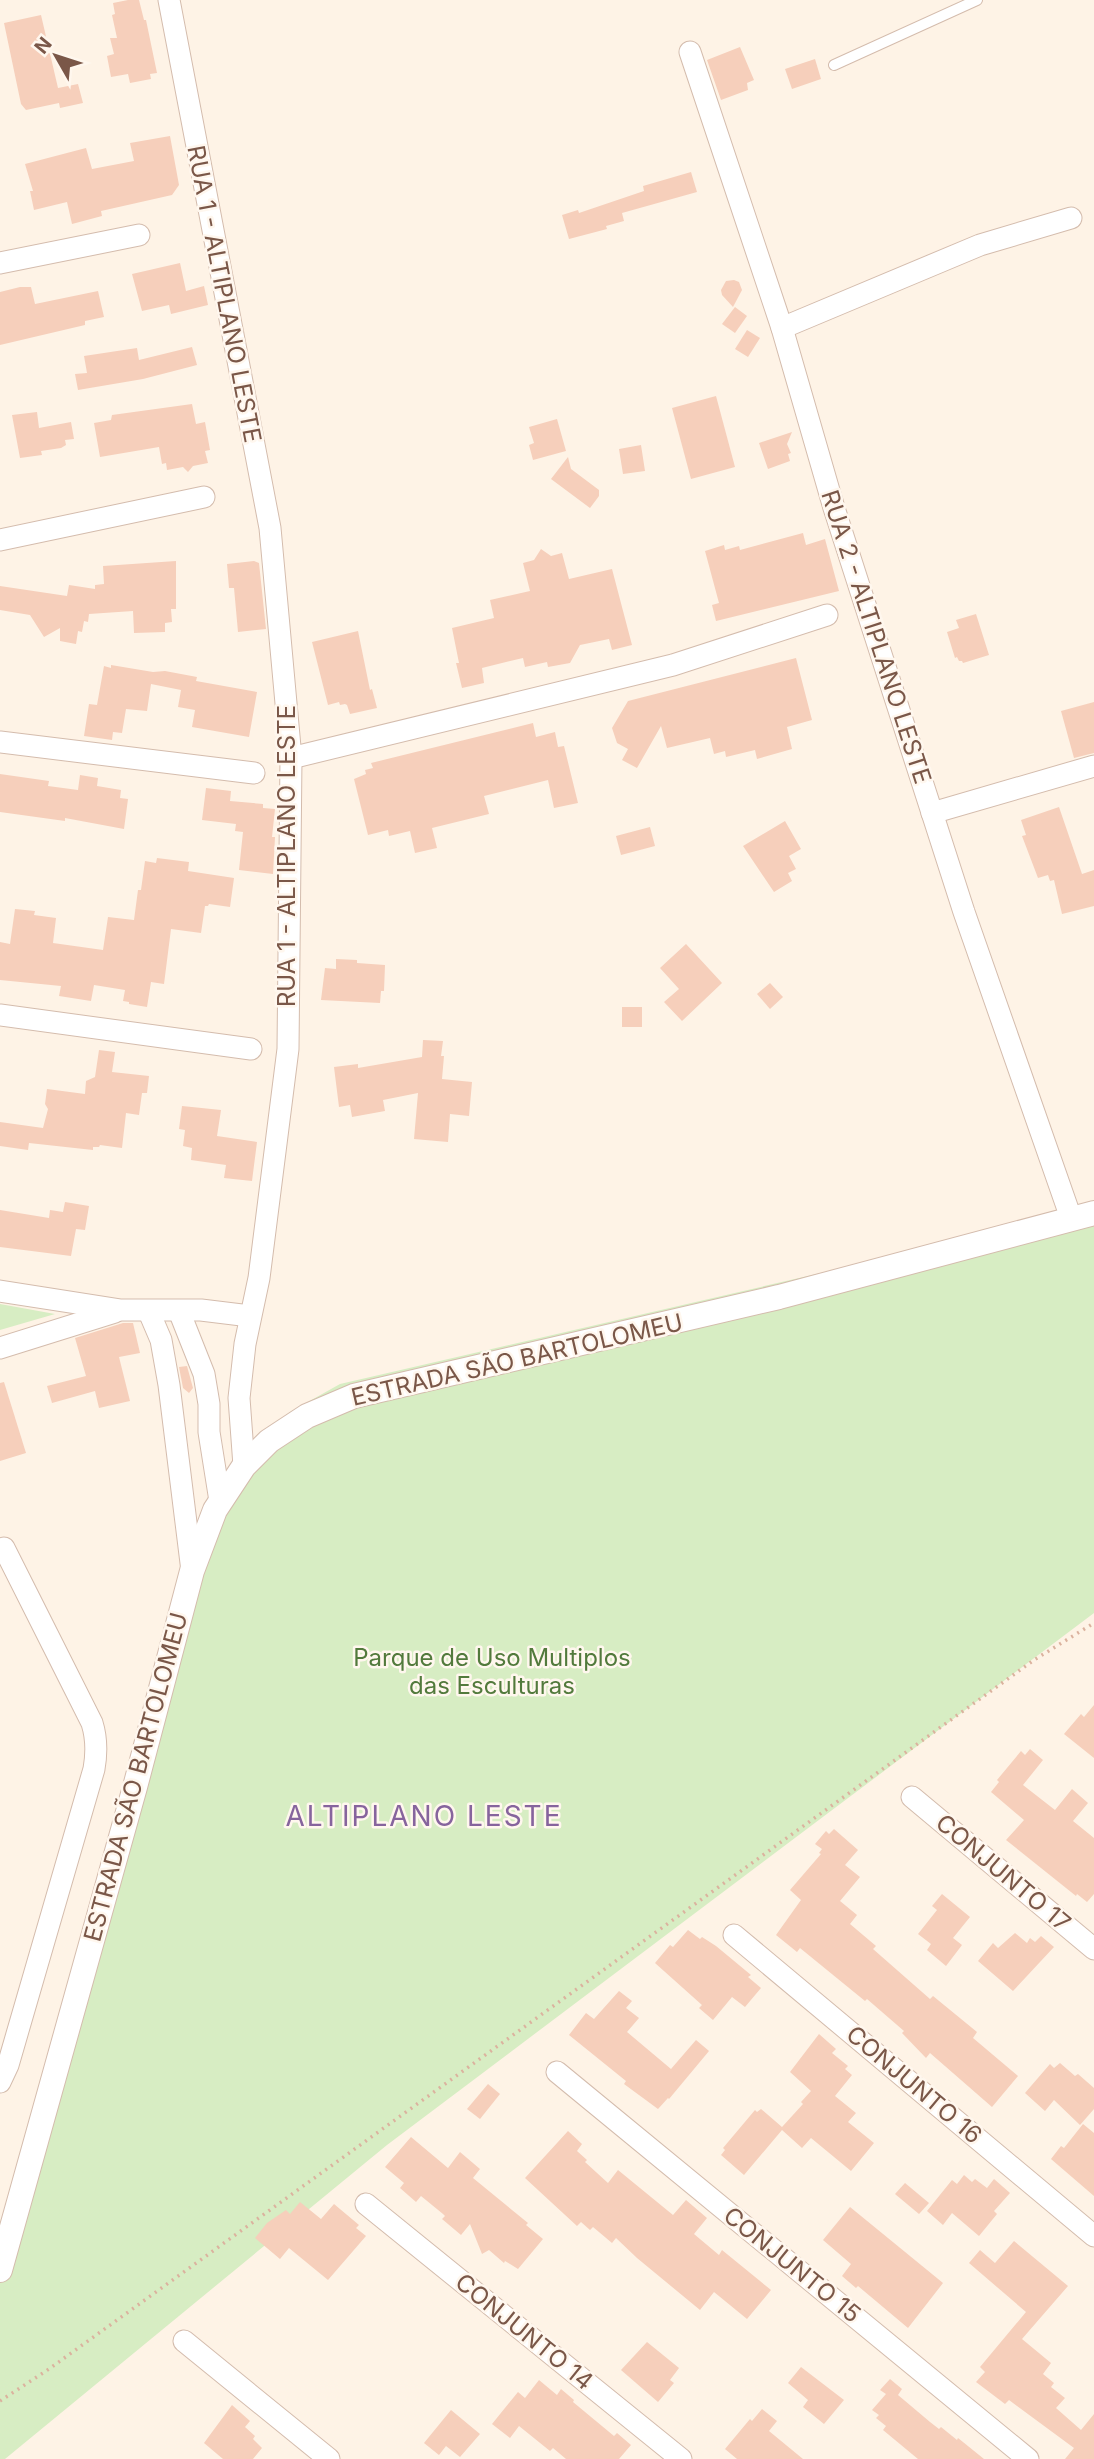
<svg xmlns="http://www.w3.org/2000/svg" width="1094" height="2459" font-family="Inter,sans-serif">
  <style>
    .green { fill: #d7edc3 }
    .building { fill: #f6cfbb }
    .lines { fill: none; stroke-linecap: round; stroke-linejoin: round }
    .service-casing { stroke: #d4bcad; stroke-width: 12 }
    .minor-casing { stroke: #d4bcad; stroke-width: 23 }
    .tertiary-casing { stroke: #d4bcad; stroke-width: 26 }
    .path { stroke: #dbb29e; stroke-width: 3.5; stroke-dasharray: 2 5; stroke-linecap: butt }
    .service { stroke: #fff; stroke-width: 10 }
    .minor { stroke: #fff; stroke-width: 21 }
    .tertiary { stroke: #fff; stroke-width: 24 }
    .labels { text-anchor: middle; stroke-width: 5; stroke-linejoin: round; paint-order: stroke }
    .street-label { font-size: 24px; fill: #7a5748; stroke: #fff7ee }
    .park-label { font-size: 24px; fill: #527a3c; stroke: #fff7ee }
    .quarter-label { font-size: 28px; letter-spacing: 2px; fill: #86649d; stroke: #fff7ee }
  </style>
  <rect width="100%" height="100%" fill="#fef3e6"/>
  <g class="green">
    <polygon points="1094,1210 1094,1613 387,2145 5,2459 0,2459 0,2259 209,1511 261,1435 290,1412 340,1384"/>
    <polygon points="0,1304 55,1314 0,1330"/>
  </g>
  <g class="building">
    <polygon points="128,0 139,0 144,20 146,20 157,73 150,74 151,79 130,83 128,74 111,77 107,56 114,54 110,38 117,38 112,15 115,14 113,3"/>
    <polygon points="41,15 58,88 78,84 83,103 60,108 59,103 26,110 21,104 4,23"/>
    <polygon points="740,47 754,80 747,83 748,90 721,100 707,60"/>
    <polygon points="815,59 821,79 792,89 785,69"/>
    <polygon points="170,136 179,185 172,195 101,211 102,216 72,224 67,202 34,210 30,191 33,191 25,164 86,148 92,169 134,161 130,143"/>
    <polygon points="691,172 697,192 622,213 624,221 606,226 607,229 569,239 562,215 578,210 579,213 644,191 643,186"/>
    <polygon points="180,263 186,291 204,286 208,305 171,314 169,305 142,311 132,274"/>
    <polygon points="734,280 739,282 742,290 733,307 722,295 721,290 726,281"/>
    <polygon points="20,287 31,287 35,304 98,291 104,317 85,321 85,325 0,345 0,292"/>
    <polygon points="735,307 747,316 735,333 722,324"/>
    <polygon points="747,330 760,338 748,357 735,349"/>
    <polygon points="192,347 197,365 143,379 78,390 75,374 87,373 84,356 137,348 139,360"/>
    <polygon points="716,396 735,467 691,479 672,408"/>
    <polygon points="192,404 196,424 205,422 210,450 205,451 208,463 193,466 188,472 183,467 167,470 166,463 162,464 159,447 100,457 94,423 111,420 112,415"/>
    <polygon points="37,412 39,428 71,422 74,439 65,440 66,445 61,448 41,451 42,455 20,458 12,415"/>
    <polygon points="557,419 566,451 533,460 529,445 534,443 529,427"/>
    <polygon points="792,432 787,444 791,453 788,454 790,461 768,469 759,443"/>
    <polygon points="641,445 645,471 623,474 619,449"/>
    <polygon points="568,457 571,469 599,490 599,496 590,508 551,479"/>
    <polygon points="803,533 806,545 825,539 839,591 716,621 712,605 719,603 705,551 724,545 725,550 739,546 740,550"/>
    <polygon points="541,549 551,556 562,553 569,579 612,569 632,645 612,650 609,639 580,645 570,663 548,667 547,662 525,667 523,658 498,664 482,668 484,683 462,688 456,663 459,663 452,628 494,618 490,600 530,591 523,563 534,560"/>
    <polygon points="176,561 176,609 171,609 172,622 165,623 165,632 134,633 133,611 89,614 88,622 84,621 82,632 78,631 76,644 60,641 60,628 44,637 30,615 0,610 0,586 67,596 69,585 95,589 95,585 104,584 103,566"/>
    <polygon points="254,561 259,563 266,629 238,632 234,588 229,588 227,564"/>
    <polygon points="976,614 989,655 963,663 962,661 959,661 957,657 955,658 947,632 959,628 956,620"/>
    <polygon points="358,631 370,690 372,689 377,708 350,714 347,705 345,704 340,705 339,702 328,705 312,642"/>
    <polygon points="796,658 812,720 787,727 792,749 757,759 755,750 726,757 725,751 714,754 710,738 667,748 661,726 637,768 622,760 628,749 617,743 612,728 628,701"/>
    <polygon points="111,665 153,672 165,671 197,677 196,681 257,692 249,737 192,727 195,710 178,707 181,690 151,684 147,711 126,709 122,733 113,732 112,740 84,736 89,704 97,705 104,666 111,668"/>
    <polygon points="1094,702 1094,753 1074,758 1061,711"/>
    <polygon points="533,723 536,737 555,732 558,747 564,746 578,803 554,808 548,780 484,796 489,814 432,828 437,848 415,853 410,831 389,836 388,830 368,835 354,779 366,774 365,770 373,768 371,763"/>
    <polygon points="0,774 49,781 48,786 78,790 80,775 98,778 97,786 121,790 120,798 128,799 124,829 65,818 65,821 0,812"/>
    <polygon points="206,788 231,791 230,801 263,804 263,808 275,809 272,837 275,837 273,874 239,870 243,832 235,831 236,824 202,820"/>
    <polygon points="1059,807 1082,874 1094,870 1094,906 1062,914 1054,880 1050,881 1048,875 1038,878 1022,836 1026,835 1021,820"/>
    <polygon points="785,821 801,849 789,856 796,869 788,873 792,881 774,892 743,846"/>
    <polygon points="650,827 655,846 621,855 616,836"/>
    <polygon points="157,858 189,862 188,871 234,878 230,907 209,904 208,906 205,906 201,933 171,929 164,984 151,982 147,1007 129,1004 129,1002 123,1001 125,990 94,985 91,1001 59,996 61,986 0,980 0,942 10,944 15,909 35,911 34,915 56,918 53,943 103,950 108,917 134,920 138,890 141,890 145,861 156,863"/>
    <polygon points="686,944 722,983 682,1021 664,1002 679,989 660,968"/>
    <polygon points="336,959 357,960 357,963 385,965 384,991 381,991 380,1003 321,1000 325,968 336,969"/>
    <polygon points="770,983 783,997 770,1009 757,994"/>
    <rect x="622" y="1007" width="20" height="20"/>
    <polygon points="423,1040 443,1041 441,1056 444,1056 442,1079 472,1082 469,1116 450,1114 448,1142 414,1139 418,1093 383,1100 385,1111 352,1117 350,1105 339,1107 334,1067 358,1064 358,1068 422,1057"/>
    <polygon points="99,1050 115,1052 112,1072 149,1076 147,1093 142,1093 139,1115 126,1113 122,1148 100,1145 99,1147 93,1147 93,1150 29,1143 28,1150 0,1146 0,1122 43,1128 48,1109 45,1104 47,1089 85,1094 86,1081 95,1077"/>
    <polygon points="182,1106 221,1110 217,1136 257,1142 252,1181 224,1178 226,1165 191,1160 192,1148 183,1146 185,1130 179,1129"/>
    <polygon points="65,1202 89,1206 85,1230 76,1229 71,1256 0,1247 0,1210 49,1218 50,1210 63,1212"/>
    <polygon points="123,1323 133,1323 140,1353 119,1357 130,1401 99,1408 95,1391 52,1403 47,1386 86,1376 75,1338"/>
    <polygon points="187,1366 193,1388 189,1393 183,1388 179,1367"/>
    <polygon points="4,1382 26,1453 0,1461 0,1383"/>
    <polygon points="1094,1705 1094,1758 1064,1734 1081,1714 1084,1717"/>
    <polygon points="1030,1749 1043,1760 1023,1785 1055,1810 1072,1789 1088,1803 1073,1821 1094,1838 1094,1894 1087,1902 1077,1894 1076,1896 1006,1840 1024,1820 991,1792 999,1782 997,1780 1021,1751 1025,1755"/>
    <polygon points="834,1829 858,1850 845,1865 860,1877 840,1901 857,1915 850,1924 876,1946 873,1949 930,1999 933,1996 977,2032 973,2038 1018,2076 992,2107 930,2053 926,2058 902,2033 904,2031 867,1999 865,2001 800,1948 797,1952 776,1935 801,1900 790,1890 821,1854 819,1853 822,1849 815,1844 826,1831 829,1834"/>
    <polygon points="942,1894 970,1917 953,1938 962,1945 946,1966 927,1950 931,1944 918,1934 937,1910 932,1906"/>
    <polygon points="688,1930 700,1939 702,1937 716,1946 751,1975 748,1977 761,1988 745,2007 732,1997 713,2020 699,2008 702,2005 655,1963 670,1945 673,1947"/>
    <polygon points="1015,1933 1027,1943 1030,1938 1035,1942 1041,1936 1054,1947 1013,1991 978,1961 993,1943 998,1948"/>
    <polygon points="619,1991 632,2001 626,2008 639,2018 627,2032 671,2069 696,2040 709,2051 669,2099 668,2098 658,2109 624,2084 626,2081 569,2035 586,2013 594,2019"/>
    <polygon points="819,2034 836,2049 832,2053 848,2066 845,2069 852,2075 835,2096 856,2113 848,2122 874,2143 851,2171 811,2138 802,2148 782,2130 744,2175 721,2155 725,2150 723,2148 755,2110 757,2112 761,2109 782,2127 803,2104 801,2102 811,2091 790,2072"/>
    <polygon points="1060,2063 1075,2076 1078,2074 1094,2088 1094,2109 1080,2125 1054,2100 1045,2111 1025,2093 1050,2064 1054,2068"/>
    <polygon points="488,2084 500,2094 480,2119 467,2109"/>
    <polygon points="1083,2124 1094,2133 1094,2196 1051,2159 1061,2146 1064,2148"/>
    <polygon points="568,2131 582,2144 577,2151 587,2160 585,2162 608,2183 618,2170 673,2215 686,2200 707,2218 694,2234 719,2255 722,2250 771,2290 747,2319 714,2292 700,2310 637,2258 616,2238 612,2243 593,2227 590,2230 581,2222 577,2226 525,2178"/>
    <polygon points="411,2137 448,2168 460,2152 480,2169 473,2178 528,2223 526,2225 543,2239 518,2269 505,2261 504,2263 489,2250 482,2254 470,2224 461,2235 442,2219 445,2216 443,2214 421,2196 416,2202 400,2188 404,2183 385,2167"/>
    <polygon points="964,2175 972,2182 975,2179 987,2188 994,2179 1010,2193 994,2211 997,2214 979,2236 952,2213 943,2225 927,2211 952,2180 957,2184"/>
    <polygon points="905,2183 929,2203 919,2214 895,2194"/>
    <polygon points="300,2202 321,2219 334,2204 359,2225 356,2228 366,2236 328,2280 289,2248 280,2259 255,2238 267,2223 286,2210 290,2214"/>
    <polygon points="850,2207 943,2283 908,2328 858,2286 856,2288 842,2276 851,2264 823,2240"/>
    <polygon points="1014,2241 1068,2286 1022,2339 1051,2363 1043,2374 1054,2383 1051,2387 1065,2398 1056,2408 1081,2430 1094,2414 1094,2459 1065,2459 1074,2448 1009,2400 1005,2404 976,2382 985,2372 980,2367 1026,2312 969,2263 980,2250 995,2263"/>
    <polygon points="647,2342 679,2368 670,2380 674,2383 658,2402 621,2370"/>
    <polygon points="801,2367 844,2400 824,2424 803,2407 808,2400 788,2383"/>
    <polygon points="890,2379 902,2389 898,2395 930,2422 939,2429 941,2427 957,2440 958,2438 984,2459 918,2459 883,2430 886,2426 876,2418 879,2415 872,2410 886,2394 880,2390"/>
    <polygon points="539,2380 557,2395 561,2389 574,2400 573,2402 614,2436 617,2433 631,2445 619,2459 566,2459 553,2448 550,2451 519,2426 510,2438 492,2424 518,2392 525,2398"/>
    <polygon points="232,2405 250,2421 245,2427 255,2436 253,2439 262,2448 253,2459 223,2459 204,2443"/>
    <polygon points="762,2409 777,2421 769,2431 803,2459 737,2459 725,2449 750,2419 752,2421"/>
    <polygon points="451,2410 480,2434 460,2457 446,2446 439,2455 424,2443"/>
  </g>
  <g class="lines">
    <g class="service-casing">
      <polyline id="service" points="834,65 977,0"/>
    </g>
    <g class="minor-casing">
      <g id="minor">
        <polyline points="169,0 270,528 291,758 288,1049 259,1278 245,1344 239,1398 244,1466"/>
        <polyline points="690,52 782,328 834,508 964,912 1071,1218"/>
        <polyline points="0,263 139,235"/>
        <polyline points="782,328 980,245 1071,218"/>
        <polyline points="0,540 204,497"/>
        <polyline points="0,742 254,773"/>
        <polyline points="291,758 673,665 827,615"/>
        <polyline points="932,813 1094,766"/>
        <polyline points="0,1015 251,1049"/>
        <polyline points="0,1291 121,1310 201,1310 250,1316"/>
        <polyline points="179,1311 204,1374 209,1404 209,1432 220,1501"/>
        <polyline points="149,1312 161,1340 169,1385 192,1571"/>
        <polyline points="0,1348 115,1312"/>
        <polyline points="912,1797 1094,1949"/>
        <polyline points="734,1935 1094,2236"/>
        <polyline points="557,2072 1028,2459"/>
        <path d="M0,2082L8,2065L94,1769C97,1752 97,1739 92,1723L4,1548"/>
        <polyline points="366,2204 681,2459"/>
        <polyline points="184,2341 329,2459"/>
      </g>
    </g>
    <g class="tertiary-casing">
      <polyline id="tertiary" points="0,2270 135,1787 192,1571 215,1510 244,1466 269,1441 307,1416 354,1396 779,1297 1094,1213"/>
    </g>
    <polyline class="path" points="0,2401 49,2369 1034,1660 1094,1623"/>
    <use href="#service" class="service"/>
    <use href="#minor" class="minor"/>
    <use href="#tertiary" class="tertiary"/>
  </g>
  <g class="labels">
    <g class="street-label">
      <text transform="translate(224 294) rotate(79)" y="8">RUA 1 - ALTIPLANO LESTE</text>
      <text transform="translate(876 637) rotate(72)" y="8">RUA 2 - ALTIPLANO LESTE</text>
      <text transform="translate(287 856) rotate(-90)" y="8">RUA 1 - ALTIPLANO LESTE</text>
      <text transform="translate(517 1360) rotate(-13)" y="8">ESTRADA SÃO BARTOLOMEU</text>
      <text transform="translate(136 1777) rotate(-75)" y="8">ESTRADA SÃO BARTOLOMEU</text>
      <text transform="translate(1003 1873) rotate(40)" y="8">CONJUNTO 17</text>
      <text transform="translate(914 2085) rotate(40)" y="8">CONJUNTO 16</text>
      <text transform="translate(792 2265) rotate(39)" y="8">CONJUNTO 15</text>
      <text transform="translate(524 2332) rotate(39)" y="8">CONJUNTO 14</text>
    </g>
    <g class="park-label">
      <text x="492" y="1666">Parque de Uso Multiplos<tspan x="492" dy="28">das Esculturas</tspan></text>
    </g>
    <g class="quarter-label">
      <text x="424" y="1826">ALTIPLANO LESTE</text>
    </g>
  </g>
  <g transform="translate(56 56) rotate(309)" stroke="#fff7ee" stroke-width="5" paint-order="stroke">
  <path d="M0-5L12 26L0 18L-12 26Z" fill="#7a5748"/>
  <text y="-10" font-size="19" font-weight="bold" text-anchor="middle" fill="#7a5748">N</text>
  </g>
</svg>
